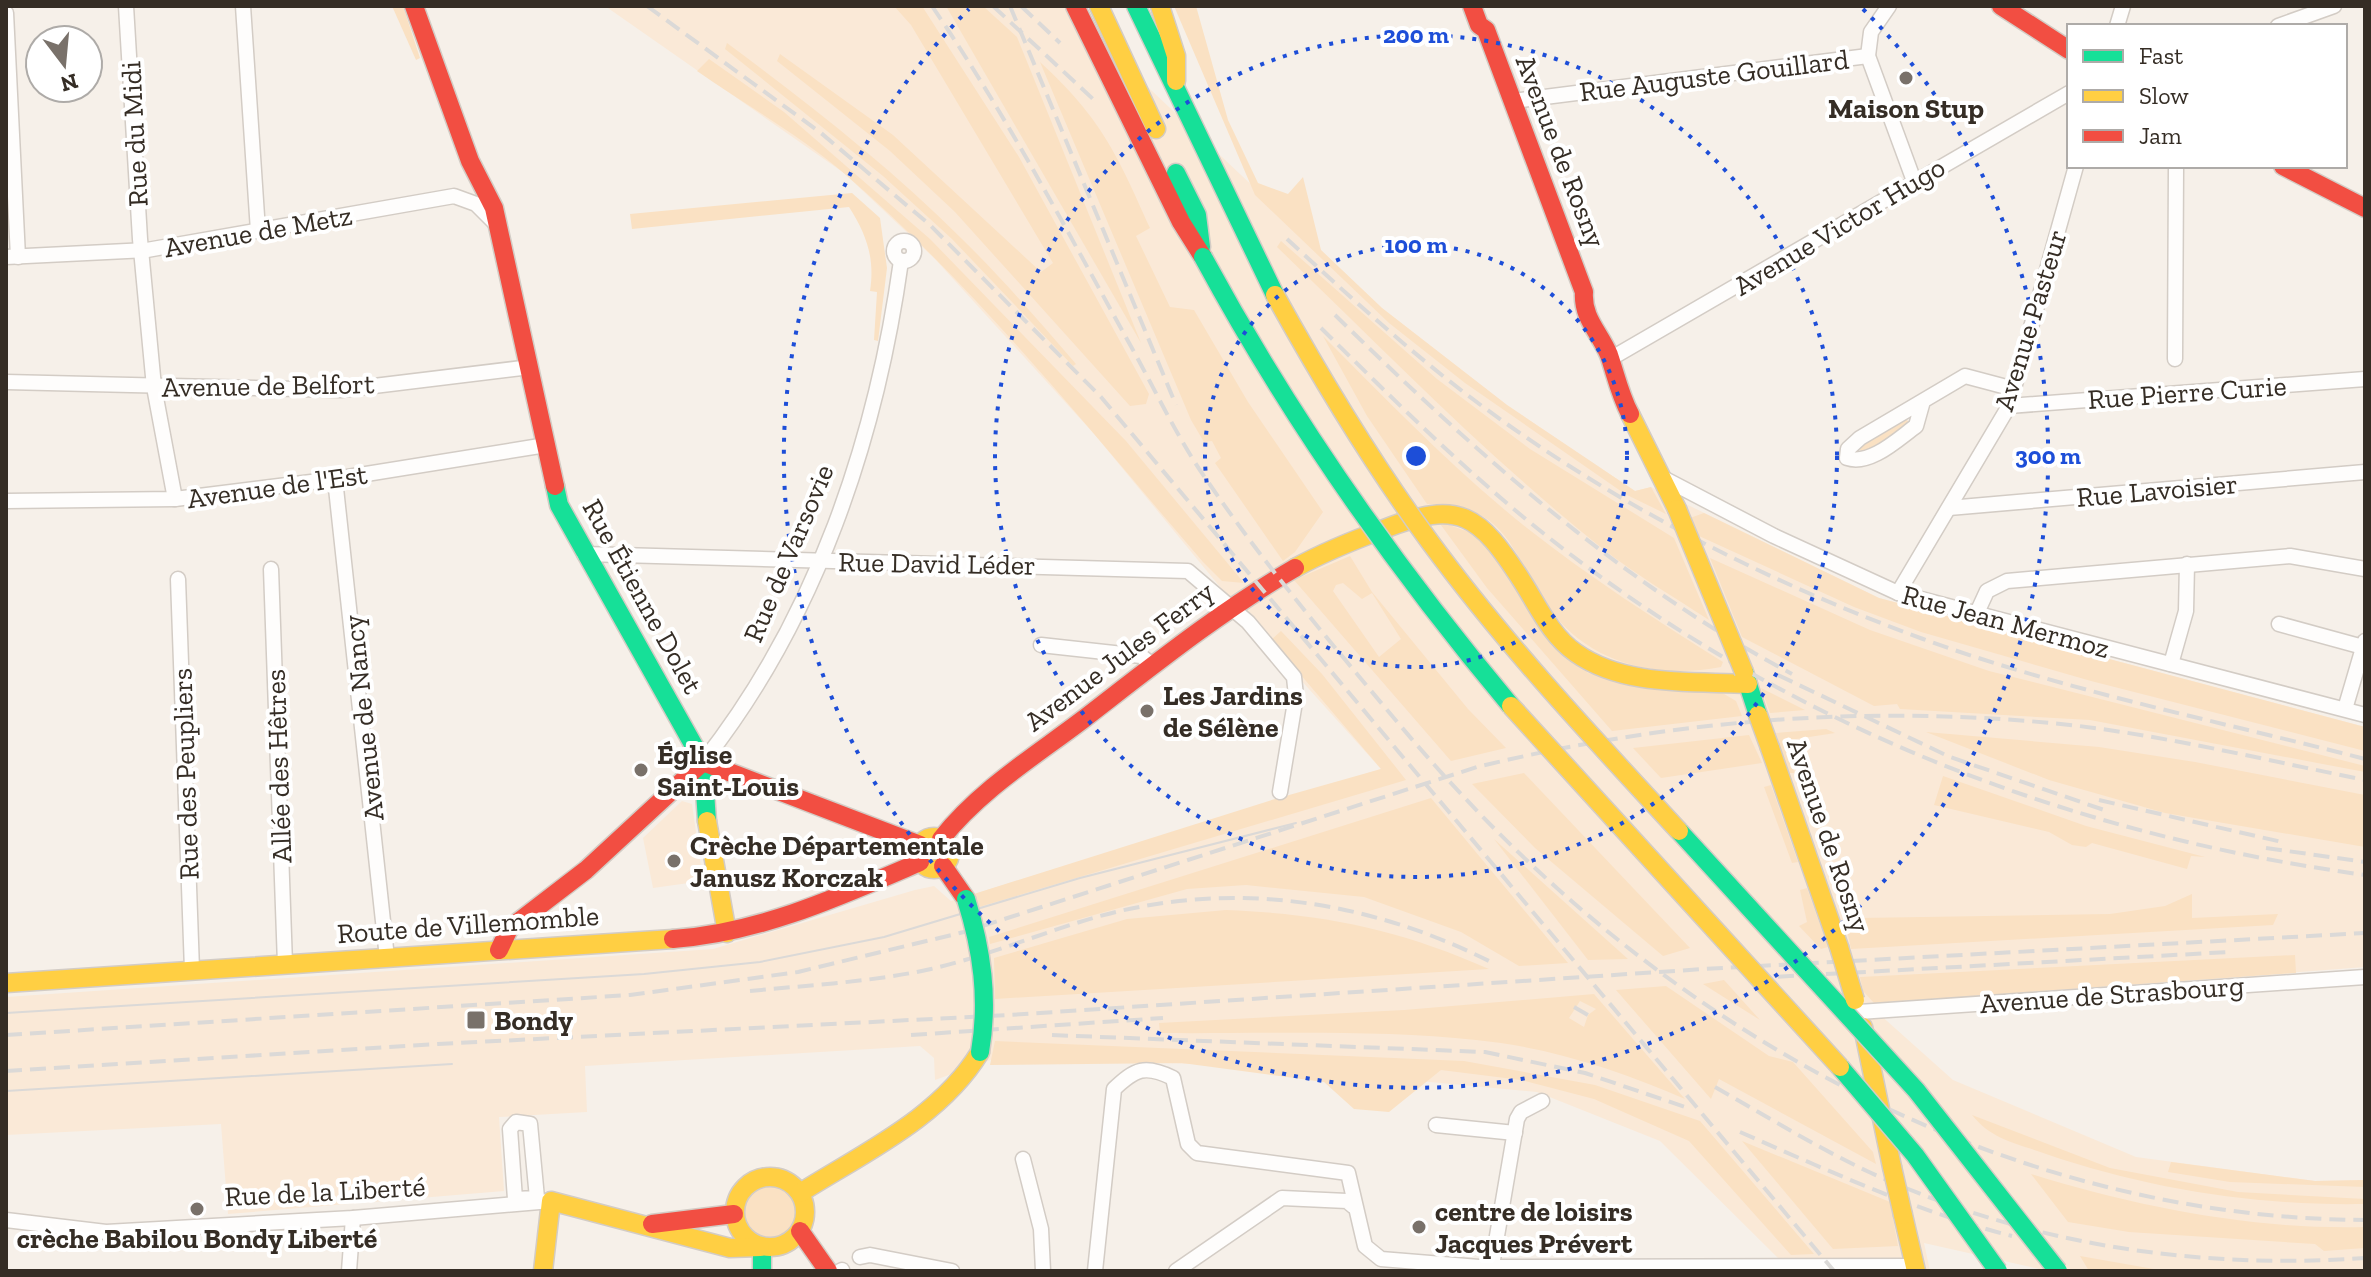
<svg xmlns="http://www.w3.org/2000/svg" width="2371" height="1277" font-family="'Zilla Slab',serif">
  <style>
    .built { fill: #fae9d7 }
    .green { fill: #fae1c3; fill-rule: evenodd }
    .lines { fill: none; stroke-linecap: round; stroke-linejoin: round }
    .street-casing { stroke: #d3ccc5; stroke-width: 17 }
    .fast-casing { stroke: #d3ccc5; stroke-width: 21 }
    .slow-casing { stroke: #d3ccc5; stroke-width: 21 }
    .jam-casing { stroke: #d3ccc5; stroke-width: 21 }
    .street { stroke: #fefdfc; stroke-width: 14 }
    .fast { stroke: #16e098; stroke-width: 18 }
    .slow { stroke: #ffcf43; stroke-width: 18 }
    .jam { stroke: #f24e42; stroke-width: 18 }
    .tram { stroke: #dbd9d7; stroke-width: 2 }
    .rail { stroke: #dbd9d7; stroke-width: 4; stroke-dasharray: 16 8; stroke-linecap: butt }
    .fast-bridge-casing { stroke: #d3ccc5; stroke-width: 21; stroke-linecap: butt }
    .slow-bridge-casing { stroke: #d3ccc5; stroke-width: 21; stroke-linecap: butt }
    .fast-bridge { stroke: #16e098; stroke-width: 18 }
    .slow-bridge { stroke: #ffcf43; stroke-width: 18 }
    .ring { fill: none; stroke: #1d4ed8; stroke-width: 4; stroke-dasharray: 4 8 }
    .poi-dot { fill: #79716a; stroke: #fff; stroke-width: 3 }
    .labels { text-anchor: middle; stroke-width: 8; stroke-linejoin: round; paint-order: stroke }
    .street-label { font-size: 28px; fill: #352d25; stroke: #fff }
    .poi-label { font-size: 28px; font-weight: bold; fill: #352d25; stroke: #fff; text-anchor: start }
    .centre { fill: #1d4ed8; stroke: #fff; stroke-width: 4 }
    .ring-label { font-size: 24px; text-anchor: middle; font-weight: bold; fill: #1d4ed8; stroke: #fff; stroke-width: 8; stroke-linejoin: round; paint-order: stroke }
  </style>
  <rect width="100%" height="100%" fill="#f6f0e9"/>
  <g class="built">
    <polygon points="605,6 1062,6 1382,308 1507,405 1635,491 1651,487 1879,598 2365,727 2365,967 1868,1004 1953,1080 2136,1157 2315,1181 2365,1180 2365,1271 2049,1271 1924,1243 1930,1271 1788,1268 1660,1141 1537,1092 1258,1066 996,1058 935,1080 934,1058 920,1046 585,1066 587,1112 499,1117 504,1191 228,1214 221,1124 6,1135 6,997 713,949 915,890 934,886 951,901 1381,769 1253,627 1095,435 935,259 844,173"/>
    <polygon points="682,801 692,804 703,881 653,888 643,838"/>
  </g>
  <g class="green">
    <polygon points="392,6 403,6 420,58 416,60"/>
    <polygon points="894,6 922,6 1019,157 1149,394 1146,404 1130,406 955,212 890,151 777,61 780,54 893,135 1041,272 1053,263 911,25"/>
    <polygon points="946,6 983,6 1017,37 1141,343"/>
    <polygon points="1174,6 1196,6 1228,120 1258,183 1288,194 1303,177 1321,250 1382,308 1507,405 1635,491 1651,487 1666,514 1625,494 1465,383 1389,323 1255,195"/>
    <path d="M727,43C808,103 889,166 961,238C1002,278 1039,321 1076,364L1073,366L952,239L883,176L725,49Z"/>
    <path d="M709,59L784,112L930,239L1126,441L1244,583L1222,581L1203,562C1089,430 979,290 846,175C801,136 746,105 697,71Z"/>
    <path d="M1040,62C1101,118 1117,154 1150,228L1136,236L1170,307L1194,310L1248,402L1323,512L1295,552L1283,561L1215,463L1221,458L1212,441L1204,442L1191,420Z"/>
    <path d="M852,193L880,218L887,268L878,341L874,340L877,292L870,291C875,259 867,235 849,207L632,229L630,214Z"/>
    <path d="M1281,241L1437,379L1530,449L1674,538L1709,620C1674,597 1636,575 1603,549C1486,456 1384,350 1277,247Z"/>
    <path d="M1323,336C1389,402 1454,470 1527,528C1589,577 1656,620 1723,662L1721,667C1657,679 1591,664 1551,611C1511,556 1511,504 1427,504L1367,416Z"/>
    <polygon points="1903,418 1910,422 1908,430 1863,453 1860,450 1861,444"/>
    <polygon points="1704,513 1879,598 2365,727 2365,751 2091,681 1921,632 1854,607 1699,536 1690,518"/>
    <polygon points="1438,521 1469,532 1494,553 1559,651 1588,673 1648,687 1719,691 1736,701 1742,716 1612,731 1487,588"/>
    <path d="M1350,556L1372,592L1468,709L1506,748L1451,761L1294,580ZM1343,583L1362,599L1372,593L1401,639L1379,657L1333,591L1336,585Z"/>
    <polygon points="1710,558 1870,630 1989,671 2365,766 2365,772 2090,720 1900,709 1897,704 1874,706 1742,637"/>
    <polygon points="1281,631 1322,674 1406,780 979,907 974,894 1275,799 1381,769 1271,640"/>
    <polygon points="1761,688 1805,710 1770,713"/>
    <polygon points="1826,729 1835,733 1790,740 1794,773 1788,773 1776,733"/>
    <polygon points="1926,732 2099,747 2195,762 2365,795 2365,847 2165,813 2049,780"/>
    <polygon points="1749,735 1762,763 1661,778 1633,748"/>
    <polygon points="1524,773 1690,948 1663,956 1535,848 1472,784"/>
    <polygon points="1943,776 2086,826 2205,857 2191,856 2187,869 2092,843 2086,847 2072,845 2049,832 1934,805"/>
    <polygon points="1771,785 1798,862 1792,863 1764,787"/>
    <polygon points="1431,798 1568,963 1519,966 1461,932 1364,897 1246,885 1187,889 990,944 989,937"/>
    <polygon points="1494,839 1628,959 1588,960"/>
    <polygon points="1807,888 1828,947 1821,949 1799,926 1807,922 1800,890"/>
    <polygon points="2192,894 2192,918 2278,914 2273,925 1851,949 1847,930 1858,925 1859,918 2110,914 2165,906"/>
    <path d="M1226,910C1325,914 1398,929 1489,969L995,999L994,958L1127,919Z"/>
    <polygon points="2295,955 2296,973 1874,1003 1863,991 1860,977"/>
    <polygon points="1724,980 1760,1020 1703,984"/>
    <polygon points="1666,986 1769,1056 1793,1062 1873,1152 1876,1164 1719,1079 1711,1099 1616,990"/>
    <path d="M1594,994L1685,1099C1619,1070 1548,1047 1476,1040C1376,1029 1262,1034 1160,1033L1159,1023L1404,1010ZM1580,1001L1596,1009L1588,1015L1584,1027L1569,1018Z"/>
    <polygon points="995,1041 1464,1061 1595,1085 1700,1121 1814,1254 1791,1255 1689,1141 1594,1099 1521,1080 1441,1070 1389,1112 1354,1109 1324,1082 1182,1063 990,1065"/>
    <path d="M1972,1115L2110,1168L2238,1192L2365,1199V1204C2256,1206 2149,1189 2046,1154C2016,1143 1992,1140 1972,1115Z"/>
    <polygon points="1742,1141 1890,1202 1898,1246 1833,1249"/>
    <polygon points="2171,1162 2315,1181 2365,1180 2365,1187 2230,1182 2168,1172"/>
    <path d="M2031,1174C2137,1207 2254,1230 2365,1227V1248L2324,1251L2315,1244L2129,1232L2068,1222Z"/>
    <circle cx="770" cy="1212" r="25"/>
    <polygon points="2080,1256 2165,1271 2089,1271"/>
  </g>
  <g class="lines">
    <g class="street-casing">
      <g id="street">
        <polyline points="126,6 140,239 154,387 175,499"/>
        <polyline points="243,6 258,231"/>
        <polyline points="1889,6 1871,32 1868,56 1914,181"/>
        <polyline points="6,13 18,257"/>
        <polyline points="2117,26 2123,6"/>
        <polyline points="2278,26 2334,6"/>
        <polyline points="1513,101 1868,56"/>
        <circle cx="904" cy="251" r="10"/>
        <polyline points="6,257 147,250 454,196 476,204 495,223"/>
        <polyline points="1610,359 2069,93"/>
        <polyline points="2175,359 2176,166"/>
        <polyline points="6,382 341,390 530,367"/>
        <path d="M1923,401L1916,426C1898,439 1870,466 1847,458L1848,449L1860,438L1965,376L2014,389"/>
        <polyline points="2009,406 2365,379"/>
        <polyline points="335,479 387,958"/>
        <polyline points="1665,479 1774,536 1898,593 2365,715"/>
        <polyline points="6,501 175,499 335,479 546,445"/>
        <polyline points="1949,508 2365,472"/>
        <polyline points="584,554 1188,571 1248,622 1294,677 1296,696 1280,792"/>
        <polyline points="271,569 285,964"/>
        <polyline points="178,579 192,970"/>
        <polyline points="1898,593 2009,406 2076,166"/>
        <polyline points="1976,615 1987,591 2007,581 2290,556 2365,569"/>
        <polyline points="2279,624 2363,647"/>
        <polyline points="1041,645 1141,656 1151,664"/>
        <polyline points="2171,664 2186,611 2187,564"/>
        <polyline points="2345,709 2365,641"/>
        <path d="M703,762C816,619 876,440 901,261"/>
        <polyline points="1859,1012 2365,977"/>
        <polygon points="516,1122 530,1124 537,1198 515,1199 510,1129"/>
        <polyline points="1436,1125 1515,1133"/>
        <polyline points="1023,1159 1041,1229 1043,1271"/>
        <polyline points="6,1220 106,1232 353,1218 551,1201"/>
        <polyline points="860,1257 870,1255 952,1271"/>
        <polyline points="349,1271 353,1218"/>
        <polyline points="840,1271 842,1270"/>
        <path d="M1095,1271L1114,1089C1135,1069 1145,1064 1173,1078L1188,1144L1197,1153L1348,1173L1365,1246L1381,1259L1479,1267L1915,1266"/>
        <polyline points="1176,1271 1282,1198 1347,1201 1353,1206"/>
        <polyline points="1491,1271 1517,1119 1521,1112 1542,1101"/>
      </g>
    </g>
    <g class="fast-casing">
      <g id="fast">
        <polyline points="1136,6 1275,295"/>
        <polyline points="1176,173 1197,215 1201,247"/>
        <polyline points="555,486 559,505 703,762 707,821"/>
        <polyline points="1744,672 1758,715"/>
        <polyline points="762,1247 762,1271"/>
      </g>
    </g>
    <g class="slow-casing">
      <g id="slow">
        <polyline points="1099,6 1156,129"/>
        <polyline points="1160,6 1176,56 1176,81"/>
        <polyline points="1630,414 1677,509"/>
        <path d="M1295,568C1324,552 1354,540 1384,529C1460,499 1479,514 1522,581C1538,606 1551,636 1576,653C1624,687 1693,681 1748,684"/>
        <polyline points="1770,748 1839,947"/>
        <polyline points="707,821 727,933"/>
        <circle cx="934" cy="853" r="16"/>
        <polyline points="6,983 673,939"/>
        <polyline points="1863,1027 1892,1167"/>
        <circle cx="770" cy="1212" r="35"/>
        <path d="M800,1193C863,1153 940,1118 980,1052"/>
        <polyline points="1903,1215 1916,1271"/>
        <polyline points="543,1271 551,1201 730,1248 760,1247"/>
      </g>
    </g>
    <g class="jam-casing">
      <g id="jam">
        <polyline points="414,6 470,161 494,208 555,486"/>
        <polyline points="1075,6 1181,222 1203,257"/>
        <path d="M1472,6L1479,25L1486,30L1584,292C1582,318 1600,333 1609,355C1616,376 1620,395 1630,414"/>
        <polyline points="2001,6 2069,50"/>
        <polyline points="2283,166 2365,208"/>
        <polyline points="703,762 920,845"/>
        <path d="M941,839C980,790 1032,758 1081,721C1151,667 1219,612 1295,568"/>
        <polyline points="943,866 966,899"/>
        <path d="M673,939C760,933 841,896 920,862"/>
        <polyline points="499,950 509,929 586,870 703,762"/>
        <polyline points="652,1224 734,1214"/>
        <polyline points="800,1231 828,1271"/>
      </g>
    </g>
    <use href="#street" class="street"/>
    <use href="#fast" class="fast"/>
    <use href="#slow" class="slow"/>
    <use href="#jam" class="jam"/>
    <g class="tram">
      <polyline points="6,1013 644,974 760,962 884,937 1080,878 1296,823"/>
      <polyline points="6,1091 452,1064"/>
    </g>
    <g class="rail">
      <polyline points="647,6 821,133 930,225 1101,397 1834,1271"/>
      <path d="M932,6C1005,113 1065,227 1128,341C1154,387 1176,436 1206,479C1251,545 1301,607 1352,668C1388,711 1424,755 1463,796C1696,1046 2020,1218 2365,1220"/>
      <polyline points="993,6 1093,99"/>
      <polyline points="1010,6 1176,405"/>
      <polyline points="1021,6 1060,43"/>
      <path d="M1287,239C1350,297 1413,355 1482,406C1616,505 1767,582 1923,639C2066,691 2218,721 2365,759"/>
      <path d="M1335,315C1475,452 1618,581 1792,674"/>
      <path d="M1321,328C1394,400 1467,473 1548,537C1786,725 2066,834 2365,875"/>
      <polyline points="1778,675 1950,757 2110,812"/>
      <polyline points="2099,800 2282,842"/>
      <polyline points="2266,848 2365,862"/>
      <polyline points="1754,978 2229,952"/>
      <path d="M750,991C810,985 872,982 931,969C988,956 1043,932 1100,916C1236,879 1371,901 1495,964"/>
      <polyline points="1574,1007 1588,1015"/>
      <path d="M6,1035L630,995L798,972L964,932L1477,767C1674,719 1877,703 2079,726C2176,738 2270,761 2365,780"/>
      <polyline points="911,1035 1163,1018"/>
      <polyline points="1052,1035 1485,1052 1585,1073 1688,1108"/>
      <polyline points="6,1071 438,1044 1009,1015 1704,969 2365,933"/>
      <path d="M1715,1087C1766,1116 1816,1147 1869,1172C2025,1244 2194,1270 2365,1258"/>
      <path d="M1740,1132C1829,1171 1918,1212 2012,1236"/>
    </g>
    <g class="fast-bridge-casing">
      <g id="fast-bridge">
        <path d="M1203,257C1290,418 1393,565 1511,706"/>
        <polyline points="1679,831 1916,1090 2058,1271"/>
        <path d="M966,899C982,950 989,999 980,1052"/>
        <polyline points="1840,1067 1915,1155 1998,1271"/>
      </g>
    </g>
    <g class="slow-bridge-casing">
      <g id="slow-bridge">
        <path d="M1275,295C1322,380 1372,463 1430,542C1505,644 1593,738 1679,831"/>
        <polyline points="1677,509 1744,672"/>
        <polyline points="1511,706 1840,1067"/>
        <polyline points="1758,715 1770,748"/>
        <polyline points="1839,947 1855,1000"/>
        <polyline points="1892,1167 1903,1215"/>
      </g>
    </g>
    <use href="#fast-bridge" class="fast-bridge"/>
    <use href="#slow-bridge" class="slow-bridge"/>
  </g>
  <g class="ring">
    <circle cx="1416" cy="456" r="211"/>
    <circle cx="1416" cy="456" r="421"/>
    <path d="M1863 9A632 632 0 1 1 969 9"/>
  </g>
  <g class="poi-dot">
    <circle cx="1906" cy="78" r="8"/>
    <circle cx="1147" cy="711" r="8"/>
    <circle cx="641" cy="770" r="8"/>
    <circle cx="674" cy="861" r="8"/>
    <rect x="466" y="1010" width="20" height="20" rx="4"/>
    <circle cx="197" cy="1209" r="8"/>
    <circle cx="1419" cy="1227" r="8"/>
  </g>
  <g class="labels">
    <g class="street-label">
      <text transform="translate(1714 75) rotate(-7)" y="10">Rue Auguste Gouillard</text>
      <text transform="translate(134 134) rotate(-93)" y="10">Rue du Midi</text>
      <text transform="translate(1561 151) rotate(69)" y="10">Avenue de Rosny</text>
      <text transform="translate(1839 226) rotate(-31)" y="10">Avenue Victor Hugo</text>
      <text transform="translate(258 231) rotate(-10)" y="10">Avenue de Metz</text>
      <text transform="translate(2030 320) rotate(-73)" y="10">Avenue Pasteur</text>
      <text transform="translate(268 385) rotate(-1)" y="10">Avenue de Belfort</text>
      <text transform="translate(2187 392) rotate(-4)" y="10">Rue Pierre Curie</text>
      <text transform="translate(277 486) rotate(-8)" y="10">Avenue de l'Est</text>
      <text transform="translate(2157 490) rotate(-5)" y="10">Rue Lavoisier</text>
      <text transform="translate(788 553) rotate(-67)" y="10">Rue de Varsovie</text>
      <text transform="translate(937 563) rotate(1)" y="10">Rue David Léder</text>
      <text transform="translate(643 596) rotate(61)" y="10">Rue Étienne Dolet</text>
      <text transform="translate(2006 621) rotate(15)" y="10">Rue Jean Mermoz</text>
      <text transform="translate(1119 656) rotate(-37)" y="10">Avenue Jules Ferry</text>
      <text transform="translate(363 718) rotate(-96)" y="10">Avenue de Nancy</text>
      <text transform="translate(278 766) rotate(-92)" y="10">Allée des Hêtres</text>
      <text transform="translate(185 774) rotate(-92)" y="10">Rue des Peupliers</text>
      <text transform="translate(1829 835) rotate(71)" y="10">Avenue de Rosny</text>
      <text transform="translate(468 924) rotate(-4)" y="10">Route de Villemomble</text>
      <text transform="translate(2112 994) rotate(-4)" y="10">Avenue de Strasbourg</text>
      <text transform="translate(325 1191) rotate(-3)" y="10">Rue de la Liberté</text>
    </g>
    <g class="poi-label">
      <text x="1906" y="118" text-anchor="middle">Maison Stup</text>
      <text x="1163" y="705">Les Jardins<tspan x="1163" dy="32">de Sélène</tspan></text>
      <text x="657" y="764">Église<tspan x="657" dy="32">Saint-Louis</tspan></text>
      <text x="690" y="855">Crèche Départementale<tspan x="690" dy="32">Janusz Korczak</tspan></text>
      <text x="494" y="1030">Bondy</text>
      <text x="1435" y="1221">centre de loisirs<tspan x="1435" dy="32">Jacques Prévert</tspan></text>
      <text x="197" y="1248" text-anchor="middle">crèche Babilou Bondy Liberté</text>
    </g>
  </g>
  <circle cx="1416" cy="456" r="12" class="centre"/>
  <g class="ring-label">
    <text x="1416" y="43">200 m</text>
    <text x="1416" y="253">100 m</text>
    <text x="2048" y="464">300 m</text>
  </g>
  <rect width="2371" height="1277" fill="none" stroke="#352d25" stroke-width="16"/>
  <rect x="2067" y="24" width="280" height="144" fill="#ffffff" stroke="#aeaba8" stroke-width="2"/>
  <rect x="2083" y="50" width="40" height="12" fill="#16e098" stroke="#aeaba8" stroke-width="2"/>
  <text x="2139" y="64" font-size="24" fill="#352d25">Fast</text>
  <rect x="2083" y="90" width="40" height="12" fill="#ffcf43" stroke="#aeaba8" stroke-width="2"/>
  <text x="2139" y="104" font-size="24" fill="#352d25">Slow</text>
  <rect x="2083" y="130" width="40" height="12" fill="#f24e42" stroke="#aeaba8" stroke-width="2"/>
  <text x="2139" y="144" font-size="24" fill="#352d25">Jam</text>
  <g transform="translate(64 64) rotate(164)"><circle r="38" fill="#ffffff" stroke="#aeaba8" stroke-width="2"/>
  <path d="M0-6L14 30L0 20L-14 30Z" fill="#79716a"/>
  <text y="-12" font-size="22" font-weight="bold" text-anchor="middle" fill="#352d25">N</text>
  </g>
</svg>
